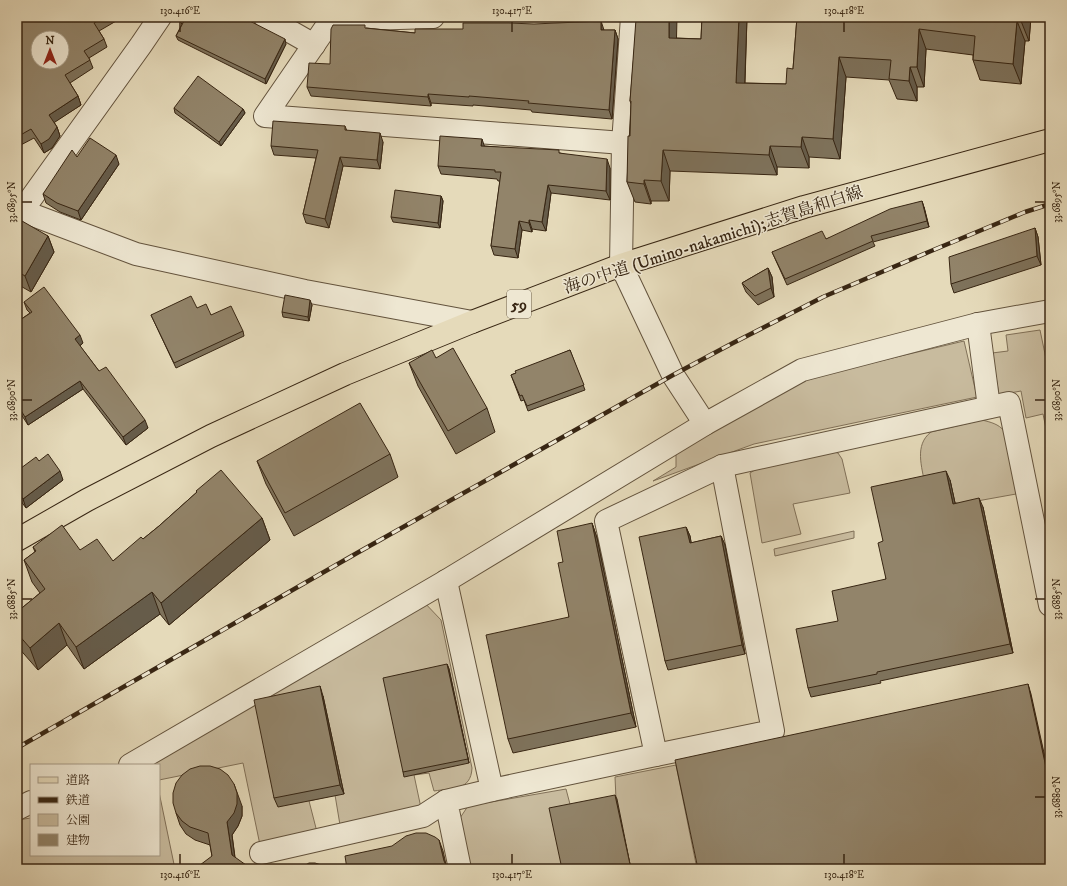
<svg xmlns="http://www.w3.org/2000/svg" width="1067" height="886" font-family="'IM FELL DW Pica','Noto Serif JP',serif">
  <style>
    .green { fill: #c8bb9e; stroke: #807058 }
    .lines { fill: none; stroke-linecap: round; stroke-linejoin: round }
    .minor-casing { stroke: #63533d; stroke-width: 24 }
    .major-casing { stroke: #382613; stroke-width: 24 }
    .minor { stroke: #eee7d2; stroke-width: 22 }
    .major { stroke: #e5daba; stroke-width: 22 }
    .rail-casing { stroke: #382613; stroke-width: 4.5 }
    .rail { stroke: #eee7d2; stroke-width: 3; stroke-dasharray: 9; stroke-linecap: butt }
    .wall { fill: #7e725b; stroke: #382613 }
    .shaded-wall { fill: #665c4a; stroke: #382613 }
    .building { fill: #92846a; stroke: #382613; fill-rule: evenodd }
    .ticks { fill: none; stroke: #382613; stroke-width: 1.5 }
    .labels { text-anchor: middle; stroke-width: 3; stroke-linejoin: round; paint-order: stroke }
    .shield { fill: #eee7d2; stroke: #6f604c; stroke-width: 1 }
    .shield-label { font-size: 16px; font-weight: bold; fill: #382613 }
    .street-label { font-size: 17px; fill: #382613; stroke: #eee7d2 }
    .neatline { fill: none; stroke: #382613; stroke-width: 1.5 }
    .ticks-label { font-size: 10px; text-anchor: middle; fill: #382613 }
  </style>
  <rect width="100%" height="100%" fill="#e5daba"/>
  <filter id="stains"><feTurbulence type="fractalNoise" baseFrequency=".005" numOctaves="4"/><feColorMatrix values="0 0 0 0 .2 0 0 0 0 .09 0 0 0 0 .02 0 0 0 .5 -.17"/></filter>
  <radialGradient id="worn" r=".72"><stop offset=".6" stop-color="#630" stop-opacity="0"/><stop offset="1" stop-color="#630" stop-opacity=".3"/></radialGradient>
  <g class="green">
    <polygon points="1040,330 1050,378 1050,448 1043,414 1026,418 1021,391 999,395 992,353 1008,351 1006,335"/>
    <polygon points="964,341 977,397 754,444 653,481 676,467 676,452 808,378"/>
    <path d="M982,420C990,422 999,424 1004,431C1012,444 1014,478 1016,494L955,505L950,480L925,485C922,467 914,445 931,432Z"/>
    <polygon points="830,451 838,453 842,459 850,493 793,504 801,534 762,543 750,473 758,468"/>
    <polygon points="854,531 854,538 775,556 774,549"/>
    <path d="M422,600L441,620L472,768C471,791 452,788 434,791L429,773L414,775L421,808L340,825L335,795L309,801L317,832L260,845L243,763L159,780V765H146Z"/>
    <polygon points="676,765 697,869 467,869 458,821 468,806 566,789 571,808 616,799 615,777"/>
    <polygon points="159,792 175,869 17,869 17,820 31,818 31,855 159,855"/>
  </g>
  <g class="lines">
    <g class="minor-casing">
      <g id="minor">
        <polyline points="265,17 314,45"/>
        <polyline points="333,17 265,116 623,143"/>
        <polyline points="632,17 623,143 621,265 673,375 705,424"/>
        <polyline points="331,20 433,17"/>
        <polyline points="17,209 136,254 305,291 472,322"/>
        <polyline points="17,218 141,45 160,17"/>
        <polyline points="978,324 989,407"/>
        <polyline points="446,581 492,790 446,801 460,869"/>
        <polyline points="656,755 606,521 722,466 1009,403 1050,605"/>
        <polyline points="130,765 446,581 705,424 802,370 978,324 1050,311"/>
        <polyline points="492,790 646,757 773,731 722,466"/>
        <polyline points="17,809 31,802"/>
        <polyline points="261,853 423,816 446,801"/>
      </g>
    </g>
    <g class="major-casing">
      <polyline id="major" points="17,540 87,500 211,436 345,374 472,322 621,265 804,207 1050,140"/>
    </g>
    <use href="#minor" class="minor"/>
    <use href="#major" class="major"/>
    <g class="rail-casing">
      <polyline id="rail" points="17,748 357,553 673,375 733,343 823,297 931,251 1025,212 1050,204"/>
    </g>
    <use href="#rail" class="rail"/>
  </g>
  <g class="wall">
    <polygon points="17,17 123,17 99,31 104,39 107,47 89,58 93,68 70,83 78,96 81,105 54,122 57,127 60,136 52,148 44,153 34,138 17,147"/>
    <polygon points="702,17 747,17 745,83 786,84 793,69 797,17 1031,17 1029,41 1025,41 1021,84 980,80 973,60 973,55 926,49 924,87 917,87 917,101 897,99 889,80 846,77 840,159 809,157 809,168 777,167 777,175 670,171 669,201 651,201 651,204 635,202 627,182 631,104 630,101 637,19 676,38 701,39"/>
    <polygon points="179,18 286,44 266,84 178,40 176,36 182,24 181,23"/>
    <polygon points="366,28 415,33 615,30 618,39 612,119 532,112 531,110 473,105 473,106 431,103 431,106 311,96 307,87"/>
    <polygon points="174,108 243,109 245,113 221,146 175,113"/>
    <polygon points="345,126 347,131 383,142 380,169 343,166 329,228 306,223 303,214 316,158 274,155 271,146"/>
    <polygon points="484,146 560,153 610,168 610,200 551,193 546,231 532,229 532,232 522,230 518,258 494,255 491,246 500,181 498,181 497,179 441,174 438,166"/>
    <polygon points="77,157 119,164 81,220 60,212 46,203 43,194"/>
    <polygon points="441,196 443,201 440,228 393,222 391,217"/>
    <polygon points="924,207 929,227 873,242 875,246 787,285 772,252 826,239"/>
    <polygon points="1035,228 1038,237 1041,265 954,293 951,284"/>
    <polygon points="17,229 48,236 54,252 31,292 17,284"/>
    <polygon points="768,268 772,277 774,297 758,305 746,292 742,283"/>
    <polygon points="24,302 83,343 80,346 99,371 148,428 126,445 83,389 28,425 17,408 17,322 30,313 27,310"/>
    <polygon points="312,305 309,321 283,317 282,312"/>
    <polygon points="197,308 243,331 244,336 176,368 151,315"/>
    <polygon points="570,350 585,390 528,411 524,400 521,401 511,375"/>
    <polygon points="436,358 487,408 495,432 456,454 418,386 409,363"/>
    <polygon points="390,454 398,477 294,536 266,484 257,461"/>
    <polygon points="39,461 63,480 26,508 17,496 17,471"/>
    <polygon points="950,480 955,503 983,507 1013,653 880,681 881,683 811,697 808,688 838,621 886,579 883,541"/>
    <polygon points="196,491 262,518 270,540 169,625 160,614 84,669 67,645 38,670 17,646 17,612 40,593 32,582 24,560 35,552 33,547 80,550 113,561 143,539 159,526 197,492"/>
    <polygon points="592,523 597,538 636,727 513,753 508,739 569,617 563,562"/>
    <polygon points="686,527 690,536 691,543 721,536 725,545 745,654 668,670 665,661"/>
    <polygon points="447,664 449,669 469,763 404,777 403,772"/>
    <polygon points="323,696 344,794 278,807 274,798"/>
    <polygon points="242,806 242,816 238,826 232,835 235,857 212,856 210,845 195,840 186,834 180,825 176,813"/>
  </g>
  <g class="shaded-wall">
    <polygon points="669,17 677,17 676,58 669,38"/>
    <polygon points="739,17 747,17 744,103 736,83"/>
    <polygon points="1022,17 1031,17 1029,41 1021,21"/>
    <polygon points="601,21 604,30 601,30"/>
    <polygon points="1017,21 1025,41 1021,84 1013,64"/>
    <polygon points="919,29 926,49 924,87 917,67"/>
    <polygon points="615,30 618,39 612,119 609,110"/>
    <polygon points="285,39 286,44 266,84 265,79"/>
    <polygon points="839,57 846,77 840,159 833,139"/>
    <polygon points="910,67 917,87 917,101 909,81"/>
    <polygon points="428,94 431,103 431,106 428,97"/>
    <polygon points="78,96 81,105 52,124 49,115"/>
    <polygon points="243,109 245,113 221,146 219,142"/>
    <polygon points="57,127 60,136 52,148 44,153 41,144"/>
    <polygon points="380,133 383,142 380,169 377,160"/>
    <polygon points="802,137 809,157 809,168 801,147"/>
    <polygon points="482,139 485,148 481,146"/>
    <polygon points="770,146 777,167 777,175 769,155"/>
    <polygon points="663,150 670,171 669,201 661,181"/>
    <polygon points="116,155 119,164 81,220 78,211"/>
    <polygon points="340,157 343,166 329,228 325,219"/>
    <polygon points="607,159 610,168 610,200 606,191"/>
    <polygon points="644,180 651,201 651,204 644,184"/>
    <polygon points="548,185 551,193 546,231 542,222"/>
    <polygon points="441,196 443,201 440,228 438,223"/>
    <polygon points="922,201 924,207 929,227 927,221"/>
    <polygon points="529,220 532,229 532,232 529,223"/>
    <polygon points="519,221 522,230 518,258 515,249"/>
    <polygon points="1035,228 1038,237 1041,265 1037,256"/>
    <polygon points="48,236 54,252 31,292 25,276"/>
    <polygon points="768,268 772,277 774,297 771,288"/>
    <polygon points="310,300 312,305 309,321 308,317"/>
    <polygon points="80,335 83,343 78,347 75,339"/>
    <polygon points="80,381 83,389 28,425 25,417"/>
    <polygon points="145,420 148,428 126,445 123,437"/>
    <polygon points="60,471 63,480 26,508 23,499"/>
    <polygon points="946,471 950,480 957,512 953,504"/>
    <polygon points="979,498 983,507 1013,653 1010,644"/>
    <polygon points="262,518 270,540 169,625 161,603"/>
    <polygon points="592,523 597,538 636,727 631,713"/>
    <polygon points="686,527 690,536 693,552 690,543"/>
    <polygon points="721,536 725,545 745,654 742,645"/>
    <polygon points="152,592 160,614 84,669 76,647"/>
    <polygon points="59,623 67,645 38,670 30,648"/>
    <polygon points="447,664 449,669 469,763 468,759"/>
    <polygon points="1028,684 1031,694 1050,780 1050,786"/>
    <polygon points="320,686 323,696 344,794 340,785"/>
    <polygon points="234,784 242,806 242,816 238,826 232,835 236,867 232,855 227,822"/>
    <polygon points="615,795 617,799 631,869"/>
    <polygon points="439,840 443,851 447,869 444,861"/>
  </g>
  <g class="building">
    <path d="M17,17H105L94,23L104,39L84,51L90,60L65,75L78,96L49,115L57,127L49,139L41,144L31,129L17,137ZM38,38H62V62H38Z"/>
    <polygon points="180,17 242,17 285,39 265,79 176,36 184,21 179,18"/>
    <polygon points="637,17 669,17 669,38 701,39 702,17 739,17 736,83 786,84 787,68 793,69 797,17 1022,17 1021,21 1017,21 1013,64 973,60 975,36 919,29 917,67 910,67 909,81 889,79 891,60 839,57 833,139 802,137 801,147 770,146 769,155 663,150 661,181 644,180 644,184 627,182 628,136 630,136 631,101 630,101 636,19 637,19"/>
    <polygon points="601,21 601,30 615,30 609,110 528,103 529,101 469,96 469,97 428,94 428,97 307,87 309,63 330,64 331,29 333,25 365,25 365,28 415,33 415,29 463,29 463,23 509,23 534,24"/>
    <polygon points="198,76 243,109 219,142 174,108"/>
    <polygon points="273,121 345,126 345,130 380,133 377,160 340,157 325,219 303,214 318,150 271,146"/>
    <polygon points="440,136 482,139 481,146 559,150 559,153 607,159 606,191 548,185 542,222 529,220 529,223 519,221 515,249 491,246 501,172 495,172 495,170 438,166"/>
    <polygon points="90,138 116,155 78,211 57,203 43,194 72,150 77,157"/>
    <polygon points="395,190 441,196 438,223 391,217"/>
    <polygon points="922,201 927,221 871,236 873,241 785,279 772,252 822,231 826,239 890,209"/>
    <polygon points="22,221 48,236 25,276 17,271 17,229"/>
    <polygon points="1035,228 1037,256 951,284 949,257"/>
    <polygon points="768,268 771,288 755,296 742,283"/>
    <polygon points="44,287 80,335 75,339 99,371 106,367 145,420 123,437 80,381 25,417 17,404 17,322 32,312 24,302"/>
    <polygon points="285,295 310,300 308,317 282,312"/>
    <polygon points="191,296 197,308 206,304 211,315 231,306 243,331 174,363 151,315"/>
    <polygon points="453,348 487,408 448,431 409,363 432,350 436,358"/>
    <polygon points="570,350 584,385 527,406 522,395 520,396 511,375 516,373 515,371"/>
    <polygon points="360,403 390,454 285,513 257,461"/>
    <polygon points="48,454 60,471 23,499 17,491 17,471 36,457 39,461"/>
    <polygon points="221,470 262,518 161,603 152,592 76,647 59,623 30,648 17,633 17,612 45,589 24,560 36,551 33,547 62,525 80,550 97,539 113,561 141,537 143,539 159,526 197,492 196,491"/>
    <polygon points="946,471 953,504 979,498 1010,644 877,672 877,674 808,688 796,629 838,621 832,591 886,579 878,543 883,541 871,487"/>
    <polygon points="592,523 631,713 508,739 486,635 569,617 558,563 563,562 557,531"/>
    <polygon points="686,527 690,543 721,536 742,645 665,661 639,537"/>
    <polygon points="447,664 468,759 403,772 383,678"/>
    <polygon points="1028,684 1050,786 1050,869 698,869 675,760"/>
    <polygon points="320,686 340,785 274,798 254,700"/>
    <polygon points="200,766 210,766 220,769 228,775 234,784 237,793 237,804 234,813 227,822 232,855 246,865 248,869 196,869 200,865 212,856 208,833 190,827 182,821 176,813 173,803 173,793 176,783 182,775 190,769"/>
    <polygon points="615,795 631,869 562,869 549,808"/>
    <polygon points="416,833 426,833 435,837 439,840 444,861 447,867 451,869 347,869 345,856 392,846 406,836"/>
    <polygon points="309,863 315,863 334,869 298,869"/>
  </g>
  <path class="ticks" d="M180,22V32M512,22V32M844,22V32M22,202H32M1035,202H1045M22,400H32M1035,400H1045M22,599H32M1035,599H1045M1035,797H1045M180,854V864M512,854V864M844,854V864"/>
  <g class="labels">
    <rect class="shield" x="507" y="290" width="24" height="28" rx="3"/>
    <g class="shield-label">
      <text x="519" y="310">59</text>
    </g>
    <g class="street-label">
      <text transform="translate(713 239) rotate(-18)" y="6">海の中道 (Umino-nakamichi);志賀島和白線</text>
    </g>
  </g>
  <rect width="1067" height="886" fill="none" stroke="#e5daba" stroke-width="44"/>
  <rect x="30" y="764" width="130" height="92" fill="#eee7d2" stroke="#a59a86"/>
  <rect x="38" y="777" width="20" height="6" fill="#e5daba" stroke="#a59a86"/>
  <text x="66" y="784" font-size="12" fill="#382613">道路</text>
  <rect x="38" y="797" width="20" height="6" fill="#382613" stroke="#a59a86"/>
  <text x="66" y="804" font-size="12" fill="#382613">鉄道</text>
  <rect x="38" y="814" width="20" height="12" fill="#c8bb9e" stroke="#a59a86"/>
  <text x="66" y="824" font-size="12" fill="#382613">公園</text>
  <rect x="38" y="834" width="20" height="12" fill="#92846a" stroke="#a59a86"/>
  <text x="66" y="844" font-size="12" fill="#382613">建物</text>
  <g transform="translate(50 50)"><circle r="19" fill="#eee7d2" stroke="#a59a86"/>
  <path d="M0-3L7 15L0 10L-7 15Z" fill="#8f2418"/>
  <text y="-6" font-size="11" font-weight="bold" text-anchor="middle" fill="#382613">N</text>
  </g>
  <rect x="22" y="22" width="1023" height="842" class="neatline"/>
  <g class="ticks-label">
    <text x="180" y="14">130.416°E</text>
    <text x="512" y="14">130.417°E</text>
    <text x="844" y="14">130.418°E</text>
    <text transform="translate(11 202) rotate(-90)" y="4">33.6895°N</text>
    <text transform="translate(1056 202) rotate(-90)" y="4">33.6895°N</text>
    <text transform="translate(11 400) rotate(-90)" y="4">33.6890°N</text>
    <text transform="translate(1056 400) rotate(-90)" y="4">33.6890°N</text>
    <text transform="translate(11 599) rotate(-90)" y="4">33.6885°N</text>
    <text transform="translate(1056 599) rotate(-90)" y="4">33.6885°N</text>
    <text transform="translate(1056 797) rotate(-90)" y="4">33.6880°N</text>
    <text x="180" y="878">130.416°E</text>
    <text x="512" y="878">130.417°E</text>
    <text x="844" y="878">130.418°E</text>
  </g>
  <rect width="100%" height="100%" filter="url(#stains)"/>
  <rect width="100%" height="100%" fill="url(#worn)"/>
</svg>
